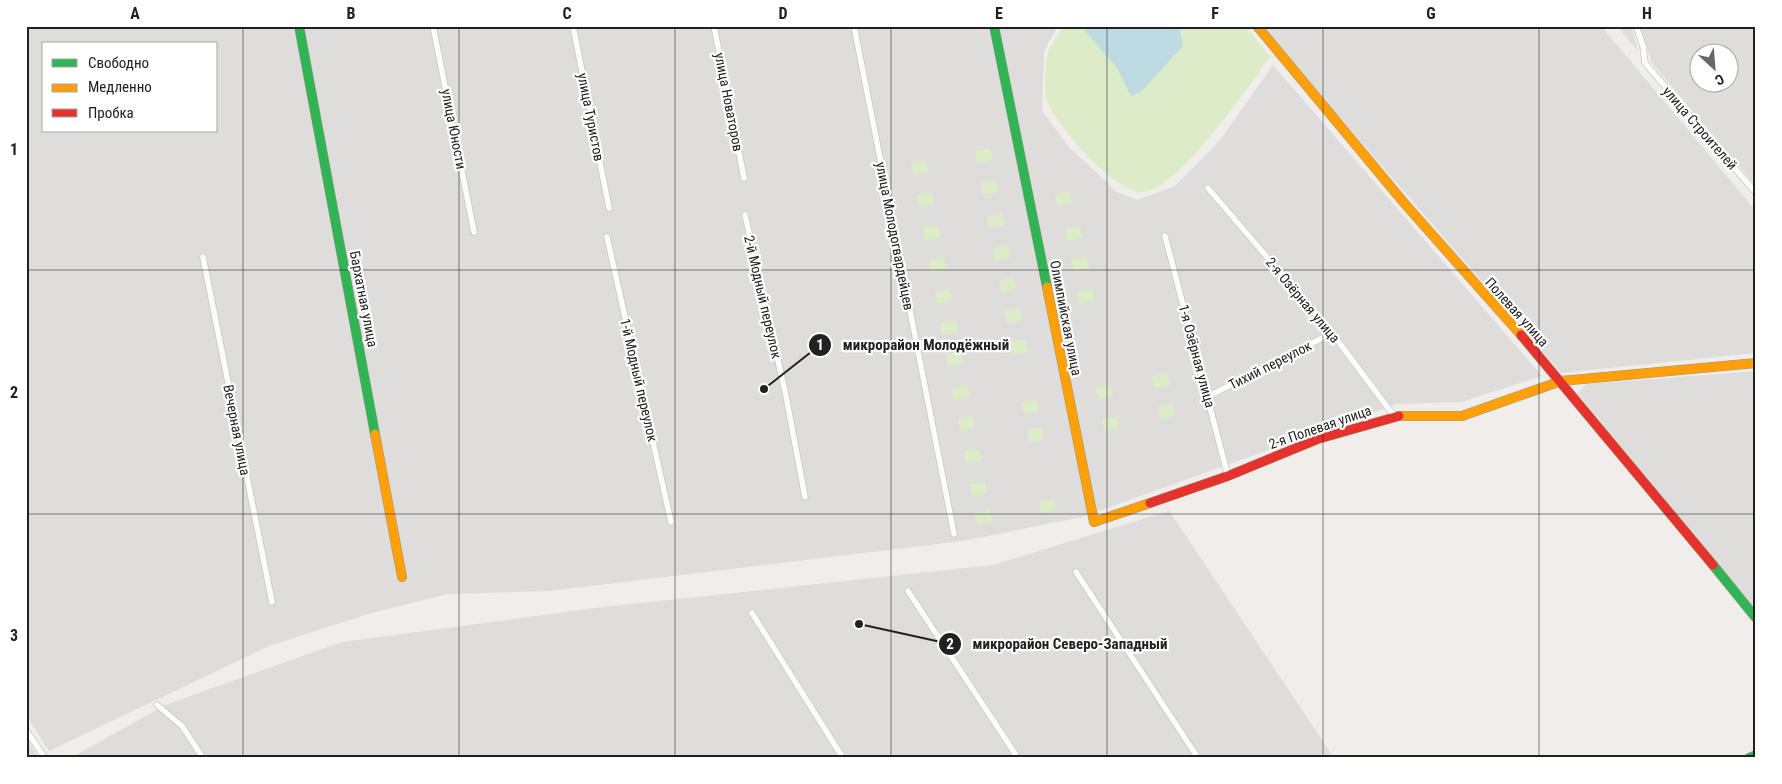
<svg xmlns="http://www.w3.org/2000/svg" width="1782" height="784" font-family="'Roboto Condensed',sans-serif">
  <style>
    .residential { fill: #dfdddb; fill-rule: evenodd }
    .grass { fill: #dcecc8 }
    .water { fill: #bedbe3 }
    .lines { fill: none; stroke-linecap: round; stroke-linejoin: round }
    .street-casing { stroke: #c8c7c6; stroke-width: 7 }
    .fast-casing { stroke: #999a81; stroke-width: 10 }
    .slow-casing { stroke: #999a81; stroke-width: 10 }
    .jam-casing { stroke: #999a81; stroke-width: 10 }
    .street { stroke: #fdfcfc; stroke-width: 5.5 }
    .fast { stroke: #30b455; stroke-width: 9 }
    .slow { stroke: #ff9f0a; stroke-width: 9 }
    .jam { stroke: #e5322d; stroke-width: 9 }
    .grid { fill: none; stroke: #212121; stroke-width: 1; stroke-opacity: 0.55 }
    .labels { text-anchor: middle; stroke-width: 4.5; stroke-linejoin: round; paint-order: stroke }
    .street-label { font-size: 14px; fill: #212121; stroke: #fff }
    .leader { fill: none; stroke: #212121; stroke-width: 2 }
    .callout-dot { fill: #212121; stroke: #fff; stroke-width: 2 }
    .mark-label { font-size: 15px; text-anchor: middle; font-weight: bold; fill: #fff }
    .callout-label { font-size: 15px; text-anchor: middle; font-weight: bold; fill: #212121; stroke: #fff; stroke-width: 4.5; stroke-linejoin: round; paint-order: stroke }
    .neatline { fill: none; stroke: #212121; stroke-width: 2 }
    .grid-label { font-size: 16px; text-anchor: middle; font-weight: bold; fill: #212121 }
  </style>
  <rect width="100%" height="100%" fill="#f0edea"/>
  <g class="residential">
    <path d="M26,26H1058L1044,51L1042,111L1070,148L1117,192L1137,200L1175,186L1220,140L1273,65L1542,376L1461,402L1397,404L1082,517L963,541L549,591L448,594L368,614L269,646L49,751L26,715ZM44,44H216V131H44Z"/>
    <polygon points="1261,26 1601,26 1756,211 1756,353 1561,373"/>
    <polygon points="1617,26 1631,26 1638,51"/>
    <path d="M1640,26H1756V186L1652,63ZM1730,52V82H1700V52Z"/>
    <polygon points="1756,371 1756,610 1577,393 1587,384"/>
    <polygon points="1169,511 1334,758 71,758 165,705 342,642 603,607 993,565"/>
    <polygon points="26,738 39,758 26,758"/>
  </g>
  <g class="grass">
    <path d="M1063,26H1246L1270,57C1247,88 1181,186 1144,192C1117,196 1053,122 1046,98C1044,92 1046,59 1048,53C1051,44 1058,35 1063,26Z"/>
    <polygon points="990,148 993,160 977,163 975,151"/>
    <polygon points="926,160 929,172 913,175 911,163"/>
    <polygon points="996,180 998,192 983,195 981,183"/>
    <polygon points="1070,191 1072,203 1057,206 1055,194"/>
    <polygon points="932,192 934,204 919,207 917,195"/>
    <polygon points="1002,213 1005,225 989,228 987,216"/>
    <polygon points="938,226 941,238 925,240 923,228"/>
    <polygon points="1080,226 1082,238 1067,241 1065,229"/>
    <polygon points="1008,245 1010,257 995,260 993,248"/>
    <polygon points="944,257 946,269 931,272 929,260"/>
    <polygon points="1087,257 1089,269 1074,272 1071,259"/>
    <polygon points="1014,277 1016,289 1001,292 999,280"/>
    <polygon points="950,289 952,301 937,304 935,292"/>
    <polygon points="1092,289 1094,301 1079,304 1077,292"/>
    <polygon points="1020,308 1022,320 1007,323 1004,311"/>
    <polygon points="956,320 958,332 942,335 940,323"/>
    <polygon points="1025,340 1028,352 1012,354 1010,342"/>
    <polygon points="961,352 964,364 948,367 946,354"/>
    <polygon points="1167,373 1170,385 1154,388 1152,376"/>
    <polygon points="967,385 970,397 954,400 952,388"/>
    <polygon points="1111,385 1113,397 1098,399 1095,387"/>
    <polygon points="1037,400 1039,412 1024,414 1021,402"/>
    <polygon points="1173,404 1175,416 1160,419 1158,407"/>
    <polygon points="973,416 975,428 960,431 958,419"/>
    <polygon points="1117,417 1119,429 1104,431 1102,419"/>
    <polygon points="1042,428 1044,440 1029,442 1027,430"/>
    <polygon points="979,449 981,461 966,463 964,451"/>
    <polygon points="985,482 987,494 972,496 970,484"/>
    <polygon points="1054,498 1057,510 1041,513 1039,501"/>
    <polygon points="990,510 993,522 977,525 975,513"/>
  </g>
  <polygon class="water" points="1081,26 1176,26 1180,30 1183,46 1142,91 1131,96 1117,68"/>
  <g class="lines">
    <g class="street-casing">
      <g id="street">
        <polyline points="433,26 474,232"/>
        <polyline points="573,26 609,208"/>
        <polyline points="714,26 744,178"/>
        <polyline points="854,26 954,534"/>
        <polyline points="1636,26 1643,46 1645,63 1756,193"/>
        <polyline points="1208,188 1332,333 1394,416"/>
        <polyline points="745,215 786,396 805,497"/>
        <polyline points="1165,236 1228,476"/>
        <polyline points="607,237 671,522"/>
        <polyline points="203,257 272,602"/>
        <polyline points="1207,397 1332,333"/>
        <polyline points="1076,572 1198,758"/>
        <polyline points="908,591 1018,758"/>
        <polyline points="752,613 843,758"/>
        <polyline points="157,705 182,726 203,758"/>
        <polyline points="26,730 45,758"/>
      </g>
    </g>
    <g class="fast-casing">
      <g id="fast">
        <polyline points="299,26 375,434"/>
        <polyline points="994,26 1047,287"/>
        <polyline points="1713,565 1756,618"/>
        <polyline points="1749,758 1756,755"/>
      </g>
    </g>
    <g class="slow-casing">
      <g id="slow">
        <polyline points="1257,26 1405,204 1521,335"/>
        <polyline points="1047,287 1094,522 1150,503"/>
        <polyline points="1399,416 1462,416 1561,381 1756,363"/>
        <polyline points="375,434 402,577"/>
      </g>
    </g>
    <g class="jam-casing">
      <g id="jam">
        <polyline points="1521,335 1713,565"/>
        <polyline points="1150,503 1228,476 1318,439 1399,416"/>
      </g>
    </g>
    <use href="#street" class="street"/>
    <use href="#fast" class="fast"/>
    <use href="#slow" class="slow"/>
    <use href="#jam" class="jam"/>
  </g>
  <path class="grid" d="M243,26V758M459,26V758M675,26V758M891,26V758M1107,26V758M1323,26V758M1539,26V758M26,270H1756M26,514H1756"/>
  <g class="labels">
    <g class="street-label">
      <text transform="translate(729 102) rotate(79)" y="5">улица Новаторов</text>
      <text transform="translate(591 117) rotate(79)" y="5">улица Туристов</text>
      <text transform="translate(1700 128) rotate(49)" y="5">улица Строителей</text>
      <text transform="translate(454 129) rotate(79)" y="5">улица Юности</text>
      <text transform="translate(895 236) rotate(79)" y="5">улица Молодогвардейцев</text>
      <text transform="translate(763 297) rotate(77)" y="5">2-й Модный переулок</text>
      <text transform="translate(364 299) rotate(79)" y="5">Бархатная улица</text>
      <text transform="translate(1303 300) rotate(50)" y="5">2-я Озёрная улица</text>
      <text transform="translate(1517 312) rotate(48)" y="5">Полевая улица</text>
      <text transform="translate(1066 318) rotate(79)" y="5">Олимпийская улица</text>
      <text transform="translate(1197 356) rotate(75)" y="5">1-я Озёрная улица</text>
      <text transform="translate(1270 365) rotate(-27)" y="5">Тихий переулок</text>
      <text transform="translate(639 380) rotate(77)" y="5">1-й Модный переулок</text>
      <text transform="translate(1320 427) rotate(-19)" y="5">2-я Полевая улица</text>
      <text transform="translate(237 430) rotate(79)" y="5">Вечерная улица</text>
    </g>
  </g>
  <path class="leader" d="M764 389L820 345M859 624L950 644"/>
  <g class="callout-dot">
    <circle cx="764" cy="389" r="5"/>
    <circle cx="859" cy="624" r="5"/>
    <circle cx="820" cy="345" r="12"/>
    <circle cx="950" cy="644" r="12"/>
  </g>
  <g class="mark-label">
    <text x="820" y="350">1</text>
    <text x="950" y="649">2</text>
  </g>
  <g class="callout-label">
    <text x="926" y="350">микрорайон Молодёжный</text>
    <text x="1070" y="649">микрорайон Северо-Западный</text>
  </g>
  <rect width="1782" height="784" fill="none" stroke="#ffffff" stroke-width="55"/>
  <rect x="42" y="42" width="175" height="90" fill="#ffffff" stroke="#a6a6a6"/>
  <rect x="52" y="59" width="25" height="8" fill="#30b455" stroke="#a6a6a6"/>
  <text x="88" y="68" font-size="15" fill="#212121">Свободно</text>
  <rect x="52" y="84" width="25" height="8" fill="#ff9f0a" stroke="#a6a6a6"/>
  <text x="88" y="92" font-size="15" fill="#212121">Медленно</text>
  <rect x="52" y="109" width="25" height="8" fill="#e5322d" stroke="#a6a6a6"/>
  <text x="88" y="118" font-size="15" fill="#212121">Пробка</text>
  <g transform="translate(1714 68) rotate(154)"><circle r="24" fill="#ffffff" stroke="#a6a6a6"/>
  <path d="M0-4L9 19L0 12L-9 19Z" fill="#696867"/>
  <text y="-8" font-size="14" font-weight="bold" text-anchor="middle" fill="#212121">С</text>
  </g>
  <rect x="28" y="28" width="1726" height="728" class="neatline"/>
  <g class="grid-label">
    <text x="135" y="19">A</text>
    <text x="351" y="19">B</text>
    <text x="567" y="19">C</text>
    <text x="783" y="19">D</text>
    <text x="999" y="19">E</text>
    <text x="1215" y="19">F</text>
    <text x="1431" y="19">G</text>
    <text x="1647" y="19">H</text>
    <text x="14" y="155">1</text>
    <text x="14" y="398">2</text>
    <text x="14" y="641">3</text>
  </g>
</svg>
